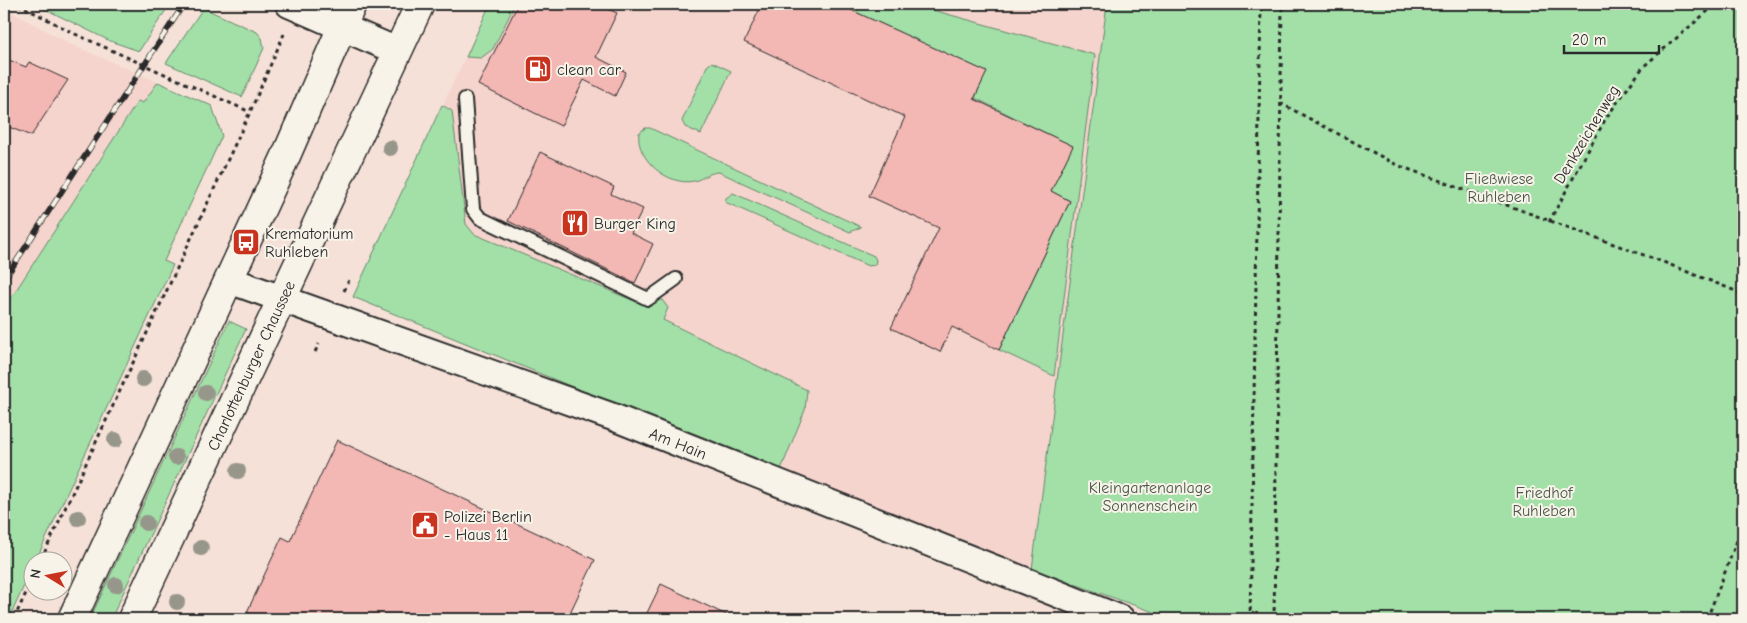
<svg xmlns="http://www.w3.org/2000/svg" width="1747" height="623" font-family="'Comic Neue',sans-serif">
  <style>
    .built { fill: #f5d4cd }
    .green { fill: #a2e0a8; stroke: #66866a }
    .building { fill: #f3b7b4; stroke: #2b2b2b }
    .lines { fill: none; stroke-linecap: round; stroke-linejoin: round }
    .lane-casing { stroke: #2b2b2b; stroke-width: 16 }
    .street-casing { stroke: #2b2b2b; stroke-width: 30 }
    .secondary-casing { stroke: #2b2b2b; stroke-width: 31 }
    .path { stroke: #2b2b2b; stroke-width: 3; stroke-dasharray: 4 4; stroke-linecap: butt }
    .lane { stroke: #f7f3e8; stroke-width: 12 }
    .street { stroke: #f7f3e8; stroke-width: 26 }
    .secondary { stroke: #f7f3e8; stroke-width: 28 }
    .rail-casing { stroke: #2b2b2b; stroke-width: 5.5 }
    .rail { stroke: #f7f3e8; stroke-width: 4; stroke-dasharray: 11; stroke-linecap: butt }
    .tree { fill: #97968a }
    .labels { text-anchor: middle; stroke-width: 4; stroke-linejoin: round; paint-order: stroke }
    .poi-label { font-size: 16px; fill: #2b2b2b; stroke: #f7f3e8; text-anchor: start }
    .street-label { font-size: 16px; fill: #2b2b2b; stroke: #f7f3e8 }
    .park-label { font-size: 16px; fill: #49584a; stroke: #f7f3e8 }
  </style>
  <rect width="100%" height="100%" fill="#f6e1d8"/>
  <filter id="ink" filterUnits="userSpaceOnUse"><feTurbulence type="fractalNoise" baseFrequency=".02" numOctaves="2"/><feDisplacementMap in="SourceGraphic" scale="10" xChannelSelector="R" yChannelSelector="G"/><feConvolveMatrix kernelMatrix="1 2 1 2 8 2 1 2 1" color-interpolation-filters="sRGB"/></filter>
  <g filter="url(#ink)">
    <g class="built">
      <polygon points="490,4 1107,4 1032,569 780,472 353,297"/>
      <polygon points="4,8 70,44 158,82 143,104 138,102 4,309"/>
    </g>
    <g class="green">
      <polygon points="35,4 170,4 139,51 110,41"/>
      <polygon points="490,4 515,4 493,49 481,58 466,57"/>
      <polygon points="838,4 911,4 1095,55 1054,376 999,350 1070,201 1051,191 1072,146 975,98 986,72"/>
      <polygon points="1107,4 1743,4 1743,619 1173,619 1032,569"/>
      <polygon points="203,8 257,32 262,38 264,48 242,97 166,63"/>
      <polygon points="712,62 731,71 701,134 685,127 682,121 707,66"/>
      <polygon points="158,82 212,106 222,136 164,261 173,265 36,560 32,560 32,568 9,619 4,619 4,309 138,101 143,103"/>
      <polygon points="442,105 452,111 466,224 474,234 644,305 660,297 668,308 663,320 807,390 805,410 780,472 353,297"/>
      <path d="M645,128H650L861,227L850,232L719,172C709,172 703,179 694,181C668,187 635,158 639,133Z"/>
      <polygon points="733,193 874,256 876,260 875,265 868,266 725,202 726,198"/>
      <polygon points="229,321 246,329 111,619 90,619"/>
    </g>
    <g class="building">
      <polygon points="518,4 597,4 617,13 596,57 626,72 615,96 584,80 561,126 478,85"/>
      <polygon points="762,4 838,4 987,72 974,99 1073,146 1051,191 1070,201 999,350 952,327 940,352 891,328 939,228 869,196 905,117 744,42"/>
      <polygon points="4,58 26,67 29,62 68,80 31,136 4,125"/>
      <polygon points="540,152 614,187 611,194 643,209 631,233 653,244 635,283 508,221"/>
      <polygon points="337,440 595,560 567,619 263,619 247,612 282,537 290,541"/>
      <polygon points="661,584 735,619 644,619"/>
    </g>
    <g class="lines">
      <g class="lane-casing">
        <polyline id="lane" points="465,99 473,209 480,218 648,299 676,279"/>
      </g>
      <g class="street-casing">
        <g id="street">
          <polyline points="289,4 397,51"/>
          <path id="s1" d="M229,280L613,417L1121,619"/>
        </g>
      </g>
      <g class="secondary-casing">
        <g id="secondary">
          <polyline points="72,619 285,158 352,4"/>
          <path id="s2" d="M132,619L420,4"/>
        </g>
      </g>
      <g class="path">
        <polyline points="18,4 75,34 250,112"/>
        <polyline points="1280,103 1397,165 1663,262 1743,294"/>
        <polyline points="1549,222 1606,118 1643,67 1716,4"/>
        <polyline points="344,291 350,278"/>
        <polyline points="315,352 319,344"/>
        <polyline points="41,560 250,112 284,34"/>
        <polyline points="14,619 32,580"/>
        <polyline points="1250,619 1261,4"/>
        <polyline points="1274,619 1282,4"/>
        <polyline points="1707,619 1743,525"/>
      </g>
      <use href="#lane" class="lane"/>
      <use href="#street" class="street"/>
      <use href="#secondary" class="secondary"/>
      <g class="rail-casing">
        <polyline id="rail" points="4,280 184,4"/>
      </g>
      <use href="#rail" class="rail"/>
    </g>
    <g class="tree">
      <circle cx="390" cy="148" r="8"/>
      <circle cx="143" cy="379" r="8"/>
      <circle cx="206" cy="393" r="8"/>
      <circle cx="115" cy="440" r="8"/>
      <circle cx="176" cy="457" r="8"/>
      <circle cx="238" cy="471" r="8"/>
      <circle cx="78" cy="518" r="8"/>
      <circle cx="146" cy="523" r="8"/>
      <circle cx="201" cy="548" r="8"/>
      <circle cx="116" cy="585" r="8"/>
      <circle cx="177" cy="602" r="8"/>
    </g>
  </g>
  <defs>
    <g id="fuel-square" transform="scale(1.4375)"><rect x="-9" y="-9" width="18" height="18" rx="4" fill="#c8321e" stroke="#f7f3e8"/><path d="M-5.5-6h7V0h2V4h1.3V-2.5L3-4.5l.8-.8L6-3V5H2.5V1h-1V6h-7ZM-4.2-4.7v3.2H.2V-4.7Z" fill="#fff"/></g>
    <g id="restaurant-square" transform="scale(1.4375)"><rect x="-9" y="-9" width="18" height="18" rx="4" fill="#c8321e" stroke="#f7f3e8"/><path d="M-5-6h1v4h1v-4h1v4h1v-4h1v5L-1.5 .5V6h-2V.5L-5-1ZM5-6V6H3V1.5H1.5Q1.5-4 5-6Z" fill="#fff"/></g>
    <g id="bus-square" transform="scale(1.4375)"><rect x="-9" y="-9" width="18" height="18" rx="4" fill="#c8321e" stroke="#f7f3e8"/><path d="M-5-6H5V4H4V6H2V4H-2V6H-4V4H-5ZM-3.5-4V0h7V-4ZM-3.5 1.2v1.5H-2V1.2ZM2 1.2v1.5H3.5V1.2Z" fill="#fff"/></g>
    <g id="civic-square" transform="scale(1.4375)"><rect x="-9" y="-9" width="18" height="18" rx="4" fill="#c8321e" stroke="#f7f3e8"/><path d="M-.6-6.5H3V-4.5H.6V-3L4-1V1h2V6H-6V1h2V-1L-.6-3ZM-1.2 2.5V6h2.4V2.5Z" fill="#fff"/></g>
  </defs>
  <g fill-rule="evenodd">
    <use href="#fuel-square" x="538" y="69"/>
    <use href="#restaurant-square" x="575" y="223"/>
    <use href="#bus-square" x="246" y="242"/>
    <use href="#civic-square" x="425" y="525"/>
  </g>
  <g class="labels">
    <g class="poi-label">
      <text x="557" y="75">clean car</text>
      <text x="594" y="229">Burger King</text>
      <text x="265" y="239">Krematorium<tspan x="265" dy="18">Ruhleben</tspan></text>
      <text x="444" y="522">Polizei Berlin<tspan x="444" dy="18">- Haus 11</tspan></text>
    </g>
    <g class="street-label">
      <text transform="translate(1586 134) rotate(-59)" y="6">Denkzeichenweg</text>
      <text dy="6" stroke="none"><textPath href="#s2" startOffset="280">Charlottenburger Chaussee</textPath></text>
      <text dy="6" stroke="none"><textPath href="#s1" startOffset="478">Am Hain</textPath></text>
    </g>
    <g class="park-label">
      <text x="1499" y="184">Fließwiese<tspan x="1499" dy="18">Ruhleben</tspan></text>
      <text x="1150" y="493">Kleingartenanlage<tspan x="1150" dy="18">Sonnenschein</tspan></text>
      <text x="1544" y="498">Friedhof<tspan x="1544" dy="18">Ruhleben</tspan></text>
    </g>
  </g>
  <rect width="1747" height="623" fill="none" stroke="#f7f3e8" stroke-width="20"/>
  <rect x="10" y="10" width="1727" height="603" fill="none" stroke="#2b2b2b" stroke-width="2" filter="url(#ink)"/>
  <g transform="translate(48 576) rotate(280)"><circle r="24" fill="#f7f3e8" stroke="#a5a39c"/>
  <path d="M0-4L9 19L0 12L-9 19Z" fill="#c8321e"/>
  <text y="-8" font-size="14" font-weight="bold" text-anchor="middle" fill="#2b2b2b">N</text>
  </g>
  <path d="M1564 45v8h95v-8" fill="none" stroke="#2b2b2b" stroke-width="2.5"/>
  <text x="1572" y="45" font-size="15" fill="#2b2b2b" stroke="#f7f3e8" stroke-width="4" paint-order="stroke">20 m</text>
</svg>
